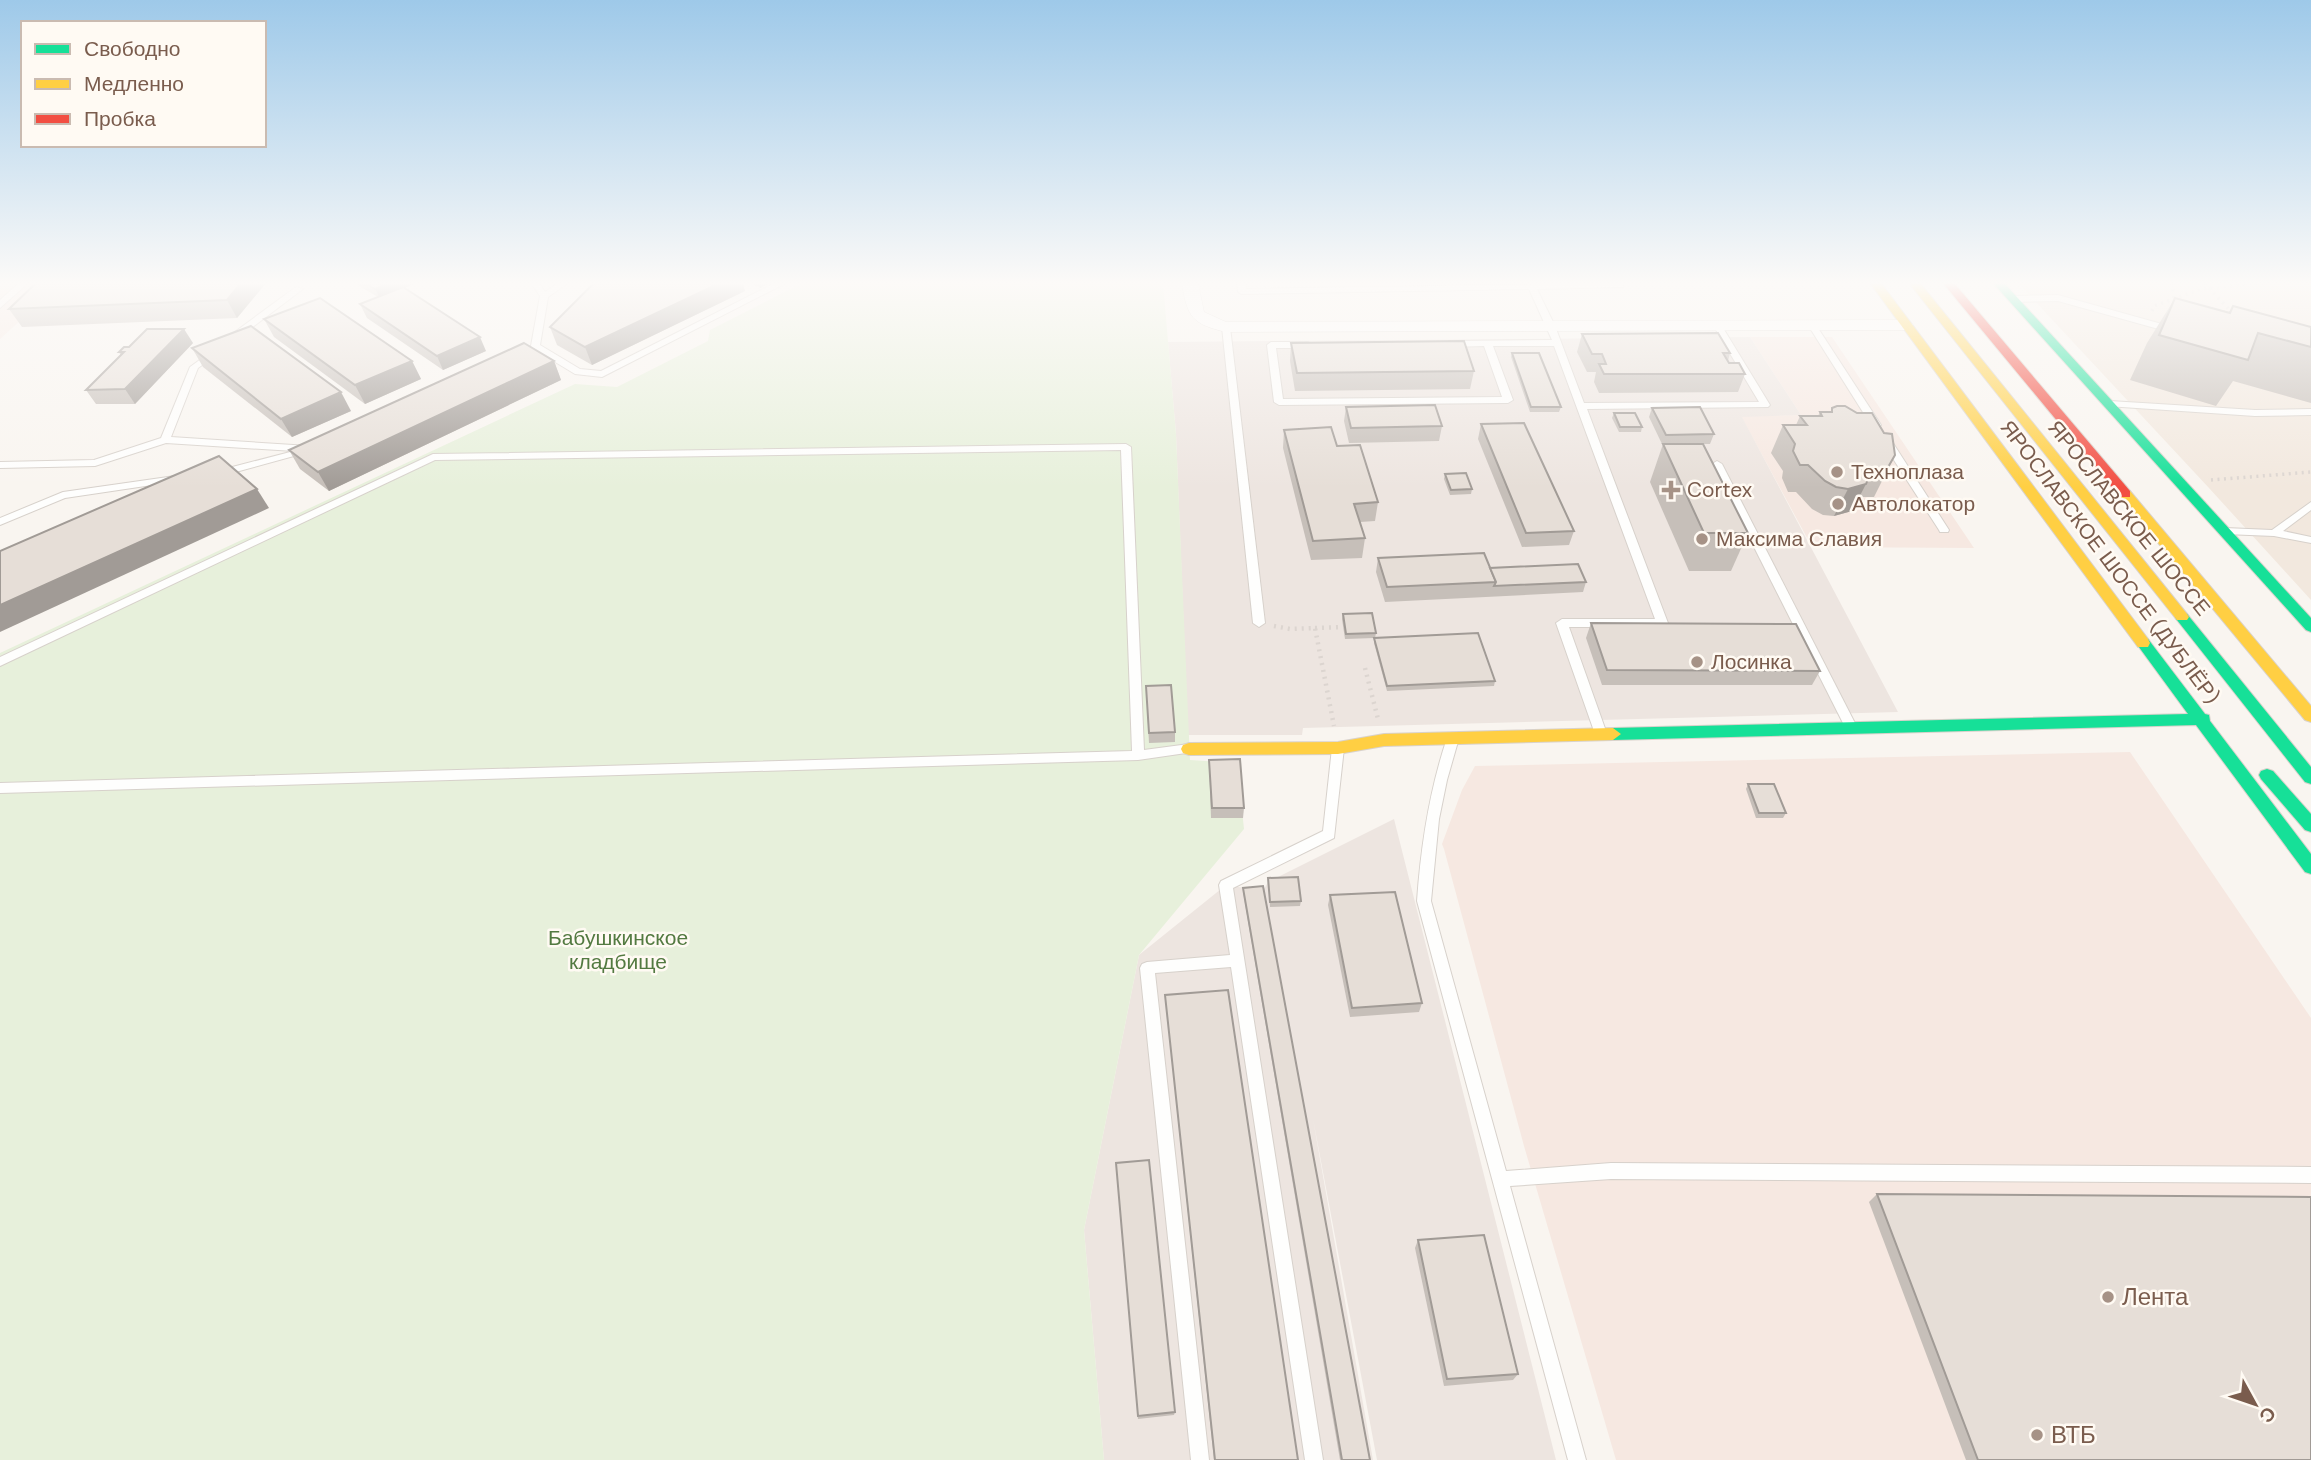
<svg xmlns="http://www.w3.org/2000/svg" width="2311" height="1460" font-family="'DM Sans',sans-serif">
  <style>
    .residential { fill: #f2e8de }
    .commercial { fill: #f6e8e1 }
    .industrial { fill: #ede5e0 }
    .green { fill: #e7f0db }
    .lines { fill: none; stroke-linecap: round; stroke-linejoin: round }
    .lane-casing { stroke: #d7d1cb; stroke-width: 2 }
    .street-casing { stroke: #d7d1cb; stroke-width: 1 }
    .fast-casing { stroke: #d9d2cb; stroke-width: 2 }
    .slow-casing { stroke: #d9d2cb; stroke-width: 2 }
    .jam-casing { stroke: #d9d2cb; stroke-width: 2 }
    .path-far1 { stroke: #dcd5d0; stroke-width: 3.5; stroke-dasharray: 2 4.5; stroke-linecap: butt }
    .path { stroke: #dcd5d0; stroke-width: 4.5; stroke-dasharray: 2 5; stroke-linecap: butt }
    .lane { fill: #fefefd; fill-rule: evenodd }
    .street { fill: #fefefd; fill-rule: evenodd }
    .fast { fill: #16e098; fill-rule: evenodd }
    .slow { fill: #ffcf43; fill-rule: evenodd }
    .jam { fill: #f24e42; fill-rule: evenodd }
    .wall { fill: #c6bfb9 }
    .shaded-wall { fill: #a19b96 }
    .building { fill: #e6ded7; stroke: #a19b96; stroke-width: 2 }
    .poi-dot { fill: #a69286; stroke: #fffaf3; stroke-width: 2.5 }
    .labels { text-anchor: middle; stroke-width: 5; stroke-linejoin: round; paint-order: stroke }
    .poi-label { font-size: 21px; fill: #7a5c4d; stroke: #fffaf3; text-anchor: start }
    .street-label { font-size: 21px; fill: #7a5c4d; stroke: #fffaf3 }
    .park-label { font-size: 21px; fill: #537a41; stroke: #fffaf3 }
    .near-poi-label { font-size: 24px; fill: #7a5c4d; stroke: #fffaf3; text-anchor: start }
  </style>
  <rect width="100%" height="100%" fill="#f9f5f0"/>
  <polygon class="residential" points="2018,283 2311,283 2311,600 2209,488"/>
  <g class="commercial">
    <polygon points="0,283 61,283 0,339"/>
    <polygon points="1750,337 1832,337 1974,548 1812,547 1741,416 1801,415"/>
    <polygon points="2130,752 2311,1018 2311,1460 1616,1460 1524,1146 1444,849 1442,844 1462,790 1475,766"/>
  </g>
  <g class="industrial">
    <polygon points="1750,337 1801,415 1742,417 1898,712 1303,728 1302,735 1188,735 1176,434 1168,342"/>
    <polygon points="1394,819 1556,1460 1377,1460 1313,1119 1373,1460 1104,1460 1084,1230 1139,955 1226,885 1263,891 1268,882"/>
  </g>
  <polygon class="green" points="802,283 1163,283 1176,434 1190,760 1237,763 1244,829 1139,955 1084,1230 1104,1460 0,1460 0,653 575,384 617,387 708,341 710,330"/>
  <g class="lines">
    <g class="lane-casing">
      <g id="lane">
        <polygon points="19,283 28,283 0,308 0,300"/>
        <polygon points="531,283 539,283 545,292 558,283 568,283 548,297 540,345 580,369 601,371 775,283 786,283 602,377 575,374 532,348 531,346 540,296"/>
        <polygon points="1237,283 1245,283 1246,289 1623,283 1623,287 1620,287 1537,289 1555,326 1584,403 1759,402 1713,325 1720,323 1770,405 1768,407 1587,409 1668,623 1662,627 1569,627 1607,734 1605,737 1597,737 1595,734 1556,623 1562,619 1655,619 1554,346 1493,346 1513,400 1508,403 1279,405 1274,402 1267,345 1271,342 1308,342 1312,345 1308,348 1276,348 1283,399 1502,397 1484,346 1449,347 1445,344 1449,341 1552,340 1529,289 1242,294 1238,292"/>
        <polygon points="296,287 303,289 238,338 232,338 232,334"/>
        <polygon points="2058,295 2176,328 2177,330 2173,333 2058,301 2013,302 2009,299 2013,296"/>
        <polygon points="1809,323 1816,325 1881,425 1879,427 1876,428 1871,425 1808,325"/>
        <polygon points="1226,324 1230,327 1265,623 1259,627 1253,623 1222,327"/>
        <polygon points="212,351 215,352 215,356 198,368 171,437 309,446 314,449 312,451 221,476 217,475 217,471 294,451 166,443 95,466 0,468 0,462 94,460 161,438 190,367"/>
        <polygon points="2110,401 2255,410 2311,409 2311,415 2255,416 2107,406 2107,402"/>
        <polygon points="1886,437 1891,440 1949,530 1948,532 1940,532 1939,530 1881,440"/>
        <polygon points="1126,444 1131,447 1144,750 1189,744 1193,746 1195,749 1193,752 1138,760 0,793 0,783 1132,751 1121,450 435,460 0,666 0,657 433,454"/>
        <polygon points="1717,461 1722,464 1858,729 1856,732 1848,732 1846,729 1712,464"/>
        <polygon points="175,476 180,479 179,481 65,498 0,525 0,518 63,492"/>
        <polygon points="2311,502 2311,510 2283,531 2311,537 2311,543 2274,536 2225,534 2220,531 2225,528 2272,530"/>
        <path d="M1453,733L1459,738L1447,780L1439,819L1431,901L1506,1171L1611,1163L2311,1167V1183L1611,1179L1510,1186L1586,1460H1568L1417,901C1421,845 1429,792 1447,738Z"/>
        <polygon points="1338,743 1344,748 1334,838 1233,888 1323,1460 1305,1460 1231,967 1155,973 1209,1460 1191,1460 1140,968 1142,964 1147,962 1230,955 1219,885 1221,881 1323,831 1332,748"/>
      </g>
    </g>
    <g class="street-casing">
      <path id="street" d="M1182,283H1198L1204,312L1226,322L1905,320L1913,325L1905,330L1226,332C1193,324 1187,318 1182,283Z"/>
    </g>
    <g class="fast-casing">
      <g id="fast">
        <polygon points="1993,283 2004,283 2311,618 2311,632 2306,630"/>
        <polygon points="2182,612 2187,614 2311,767 2311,784 2305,782 2177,620 2175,617 2177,614"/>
        <polygon points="2143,638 2148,639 2205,714 2209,715 2210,721 2311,854 2311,874 2305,872 2196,725 1613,740 1605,734 1613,728 2188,714 2136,643"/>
        <polygon points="2267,769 2273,771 2311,814 2311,832 2305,830 2261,779 2259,775 2261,771"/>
      </g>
    </g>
    <g class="slow-casing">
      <g id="slow">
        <polygon points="1870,283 1881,283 2148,639 2150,643 2148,647 2138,647"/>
        <polygon points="1909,283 1920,283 2187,614 2189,617 2187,620 2177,620"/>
        <polygon points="2125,490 2130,491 2311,706 2311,722 2305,720 2120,497 2120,491"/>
        <polygon points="1613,728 1621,734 1613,740 1384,746 1338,754 1189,755 1183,753 1181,749 1183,745 1189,743 1338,742 1384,734"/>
      </g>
    </g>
    <g class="jam-casing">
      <polygon id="jam" points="1943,283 1954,283 2130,491 2130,497 2120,497"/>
    </g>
    <g class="path-far1">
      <polyline points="2172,283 2174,298"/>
      <polyline points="2205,283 2232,313"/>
      <polyline points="2152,311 2154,306 2201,289 2267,283"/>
      <polyline points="2211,480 2311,472"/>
    </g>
    <g class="path">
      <polyline points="1274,626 1290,629 1315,628 1334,726"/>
      <polyline points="1315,628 1343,627"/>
      <polyline points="1365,668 1378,719"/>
    </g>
    <use href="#lane" class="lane"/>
    <use href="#street" class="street"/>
    <use href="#fast" class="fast"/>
    <use href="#slow" class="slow"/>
    <use href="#jam" class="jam"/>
  </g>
  <g class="wall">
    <polygon points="266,283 237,318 22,327 9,309"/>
    <polygon points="357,283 416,283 404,288 486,351 443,370 367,318 360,304 378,297 359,286"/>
    <polygon points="751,283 769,283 760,288"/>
    <polygon points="745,291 592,365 557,345 550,327"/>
    <polygon points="2175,298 2229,312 2233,306 2311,327 2311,403 2233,381 2216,406 2130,380 2147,343"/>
    <polygon points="264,319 412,361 421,379 365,404 274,337"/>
    <polygon points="1582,334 1730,353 1728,361 1729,363 1745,374 1738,392 1599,393 1594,382 1596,372 1587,372 1577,352"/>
    <polygon points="193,343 135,404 96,404 86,390 121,356 119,352"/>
    <polygon points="1291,343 1474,371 1470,389 1295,391 1290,361"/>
    <polygon points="192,348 351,411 292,437 203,367"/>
    <polygon points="1512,353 1561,407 1559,412 1530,412 1511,357"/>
    <polygon points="554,361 561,380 329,491 300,469 289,450"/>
    <polygon points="1346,407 1442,426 1439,441 1349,443 1344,421"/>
    <polygon points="1652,408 1714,434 1710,444 1662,444 1649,417"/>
    <polygon points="1832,408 1895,455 1874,497 1859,497 1852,511 1834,516 1823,515 1812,509 1796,492 1788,492 1782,478 1783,471 1771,453 1783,425 1796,425 1800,416 1818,416 1820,412 1831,412"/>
    <polygon points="1614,413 1642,427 1641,432 1619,432 1612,418"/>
    <polygon points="1481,424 1574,531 1569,545 1522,547 1478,439"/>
    <polygon points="1284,430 1337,446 1378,502 1375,521 1360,522 1365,538 1362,558 1311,560 1283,448"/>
    <polygon points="1663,444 1748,533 1731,571 1689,571 1650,482"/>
    <polygon points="1445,474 1472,489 1471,494 1450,495 1444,479"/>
    <polygon points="1378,558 1490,568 1586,582 1583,592 1385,602 1376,572"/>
    <polygon points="1343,614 1376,633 1375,638 1495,681 1494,686 1387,691 1374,643 1374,638 1345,639 1342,619"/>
    <polygon points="1591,623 1820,671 1812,685 1602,685 1586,638"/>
    <polygon points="1146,686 1175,732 1175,742 1149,743"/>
    <polygon points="1209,760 1244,808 1243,818 1211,818"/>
    <polygon points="1748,784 1786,813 1783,818 1756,818 1746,789"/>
    <polygon points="1268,878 1301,901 1300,906 1270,907"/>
    <polygon points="1243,888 1370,1460 1340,1460 1243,892"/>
    <polygon points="1330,895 1422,1003 1419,1012 1350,1017 1328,905"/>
    <polygon points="1165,995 1298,1460 1214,1460"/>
    <polygon points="1116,1163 1175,1412 1174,1415 1138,1419"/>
    <polygon points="1877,1194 2311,1460 1966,1460 1869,1202"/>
    <polygon points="1418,1240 1518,1374 1513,1380 1444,1386 1415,1248"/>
  </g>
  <g class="shaded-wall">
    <polygon points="241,283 266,283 237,318 227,300"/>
    <polygon points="390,283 416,283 380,298 375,289"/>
    <polygon points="720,283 743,283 745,291 592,365 585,347"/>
    <polygon points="759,283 769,283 760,288"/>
    <polygon points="184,329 193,343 135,404 125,389"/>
    <polygon points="480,337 486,351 443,370 437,356"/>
    <polygon points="412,361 421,379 365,404 355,385"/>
    <polygon points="554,361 561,380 329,491 318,472"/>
    <polygon points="341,392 351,411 292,437 281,419"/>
    <polygon points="1866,484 1852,511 1834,516 1848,489"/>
    <polygon points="257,489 269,508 0,632 0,605"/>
  </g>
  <g class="building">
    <polygon points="36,283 241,283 227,300 9,309"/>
    <polygon points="365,283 390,283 375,289"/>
    <polygon points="594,283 720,283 585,347 550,327"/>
    <polygon points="403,287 480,337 437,356 360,304"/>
    <polygon points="320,298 412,361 355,385 264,319"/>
    <polygon points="2175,298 2230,313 2233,306 2311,327 2311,347 2258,333 2248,360 2159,335"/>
    <polygon points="251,326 341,392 281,419 192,348"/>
    <polygon points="147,329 184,329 125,389 86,390 124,352 119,352 124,347 129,347"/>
    <polygon points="1718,333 1730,353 1723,353 1729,363 1739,363 1745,374 1604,374 1599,364 1606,364 1602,354 1592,354 1582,334"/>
    <polygon points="1464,341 1474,371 1297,373 1291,343"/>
    <polygon points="524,343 554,361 318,472 289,450"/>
    <polygon points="1512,353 1539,353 1561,407 1531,407"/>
    <polygon points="1435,405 1442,426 1351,428 1346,407"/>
    <polygon points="1837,406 1845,406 1857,413 1872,413 1884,433 1892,434 1895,455 1887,469 1864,469 1868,479 1866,484 1848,489 1836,487 1825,481 1808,465 1800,465 1793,451 1795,444 1783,425 1807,425 1800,416 1822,416 1820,412 1832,412 1832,408"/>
    <polygon points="1700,407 1714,434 1666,435 1652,408"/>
    <polygon points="1614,413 1635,413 1642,427 1620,427"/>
    <polygon points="1524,423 1574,531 1526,533 1481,424"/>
    <polygon points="1331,427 1337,446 1360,445 1378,502 1354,504 1365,538 1313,541 1284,430"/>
    <polygon points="1663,444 1703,444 1748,533 1704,533"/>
    <polygon points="219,456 257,489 0,605 0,551"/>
    <polygon points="1466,473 1472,489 1451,490 1445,474"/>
    <polygon points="1484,553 1496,582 1387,587 1378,558"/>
    <polygon points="1578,564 1586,582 1494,586 1496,582 1490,568"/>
    <polygon points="1372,613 1376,633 1346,634 1343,614"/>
    <polygon points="1591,623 1796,624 1820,671 1607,670"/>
    <polygon points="1478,633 1495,681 1387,686 1374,638"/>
    <polygon points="1171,685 1175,732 1149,733 1146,686"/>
    <polygon points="1240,759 1244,808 1212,808 1209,760"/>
    <polygon points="1748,784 1774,784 1786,813 1759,813"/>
    <polygon points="1298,877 1301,901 1270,902 1268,878"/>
    <polygon points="1263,886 1370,1460 1342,1460 1243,888"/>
    <polygon points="1395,892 1422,1003 1352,1008 1330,895"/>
    <polygon points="1228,990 1298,1460 1215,1460 1165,995"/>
    <polygon points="1149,1160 1175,1412 1138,1416 1116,1163"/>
    <polygon points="1877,1194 2311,1197 2311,1460 1978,1460"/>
    <polygon points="1484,1235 1518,1374 1447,1379 1418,1240"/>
  </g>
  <linearGradient id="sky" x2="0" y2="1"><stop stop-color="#9ec9e9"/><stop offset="0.58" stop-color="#fcfaf8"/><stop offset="1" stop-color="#fcfaf8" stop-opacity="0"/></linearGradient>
  <rect width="2311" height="488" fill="url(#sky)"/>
  <g class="poi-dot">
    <circle cx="1837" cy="472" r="7"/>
    <path d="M1667.5 479.5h7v7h7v7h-7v7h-7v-7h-7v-7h7z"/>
    <circle cx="1838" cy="504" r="7"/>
    <circle cx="1702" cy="539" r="7"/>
    <circle cx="1697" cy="662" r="7"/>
    <circle cx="2108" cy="1297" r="7"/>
    <circle cx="2037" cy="1435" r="7"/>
  </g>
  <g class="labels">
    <g class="poi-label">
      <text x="1851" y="479">Техноплаза</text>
      <text x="1687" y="497">Cortex</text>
      <text x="1852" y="511">Автолокатор</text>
      <text x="1716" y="546">Максима Славия</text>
      <text x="1711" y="669">Лосинка</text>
    </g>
    <g class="street-label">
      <text transform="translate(2129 518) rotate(51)" y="7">ЯРОСЛАВСКОЕ ШОССЕ</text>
      <text transform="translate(2110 562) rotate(53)" y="7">ЯРОСЛАВСКОЕ ШОССЕ (ДУБЛЁР)</text>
    </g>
    <g class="park-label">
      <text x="618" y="945">Бабушкинское<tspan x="618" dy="24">кладбище</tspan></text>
    </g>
    <g class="near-poi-label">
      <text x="2122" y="1305">Лента</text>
      <text x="2051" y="1443">ВТБ</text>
    </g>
  </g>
  <rect x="21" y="21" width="245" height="126" fill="#fffaf3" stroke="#cabbb1" stroke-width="2"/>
  <rect x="35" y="44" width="35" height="10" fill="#16e098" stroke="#cabbb1" stroke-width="2"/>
  <text x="84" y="56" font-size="21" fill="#7a5c4d">Свободно</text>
  <rect x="35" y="79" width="35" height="10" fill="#ffcf43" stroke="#cabbb1" stroke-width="2"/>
  <text x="84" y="91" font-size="21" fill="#7a5c4d">Медленно</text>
  <rect x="35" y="114" width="35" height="10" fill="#f24e42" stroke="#cabbb1" stroke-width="2"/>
  <text x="84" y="126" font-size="21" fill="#7a5c4d">Пробка</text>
  <g transform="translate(2255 1404) rotate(130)" stroke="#fffaf3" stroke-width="5" paint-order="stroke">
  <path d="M0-5L12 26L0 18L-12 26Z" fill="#7a5c4d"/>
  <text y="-10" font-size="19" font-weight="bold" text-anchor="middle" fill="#7a5c4d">С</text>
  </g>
</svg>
